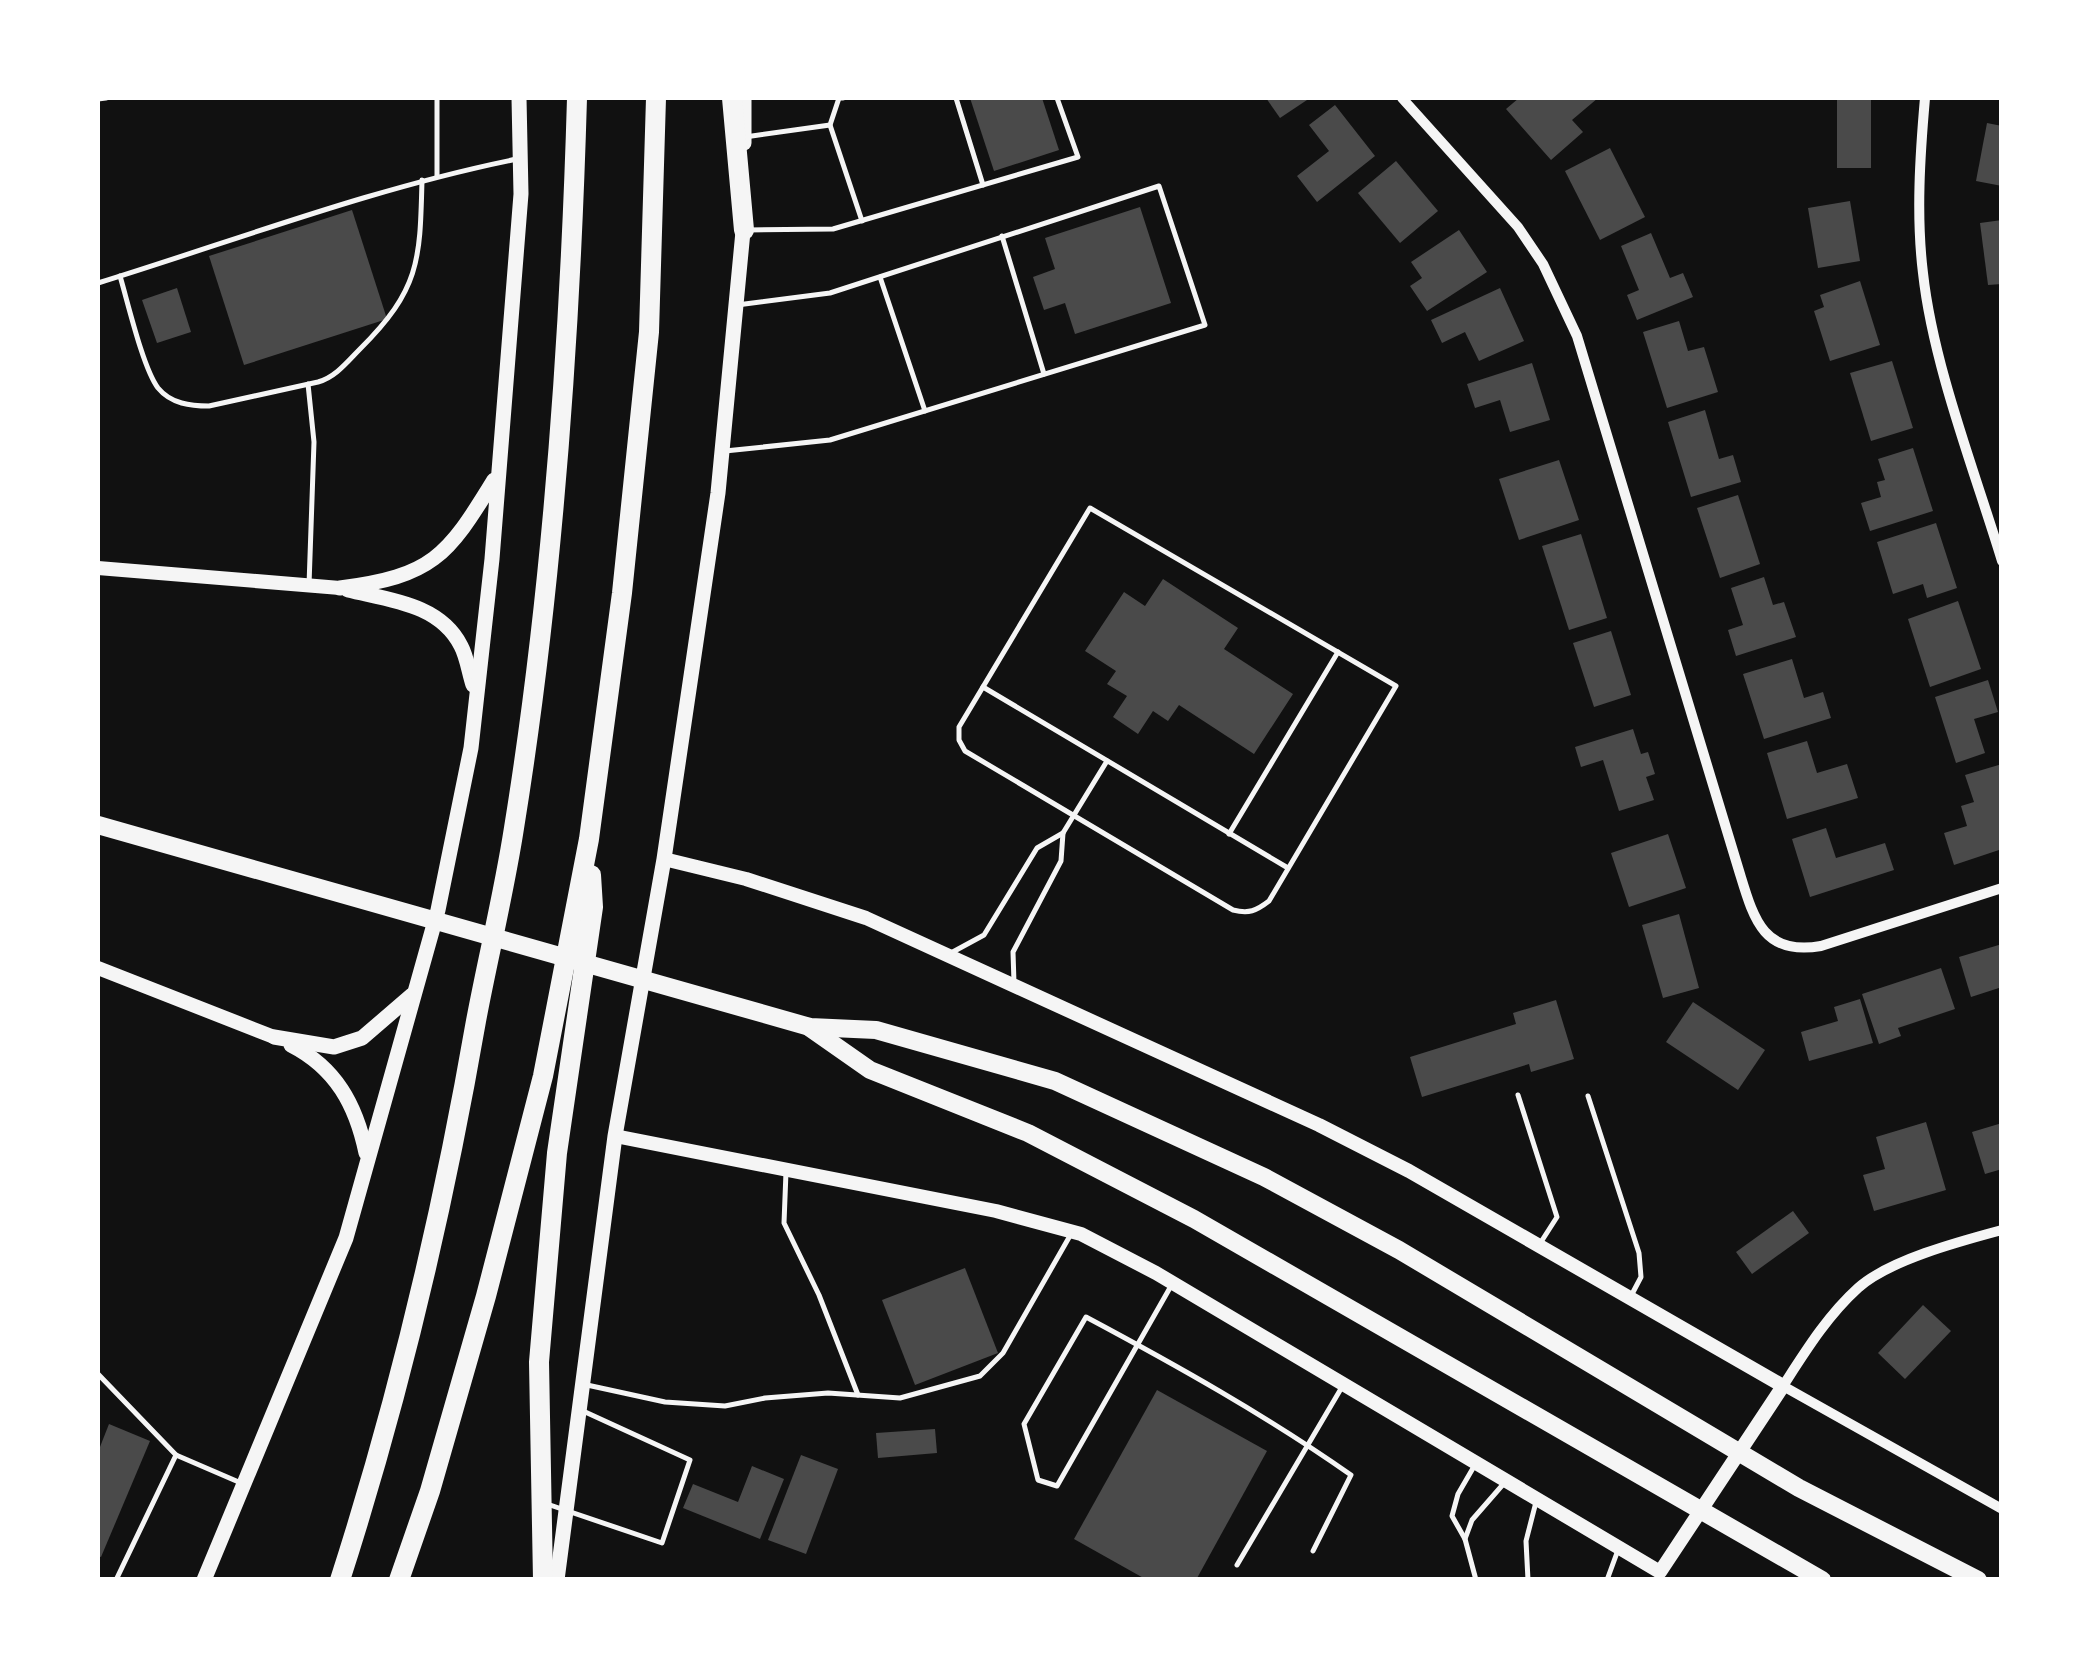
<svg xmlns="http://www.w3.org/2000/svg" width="2099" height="1677" font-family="'Varela Round',sans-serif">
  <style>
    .building { fill: #4a4a4a }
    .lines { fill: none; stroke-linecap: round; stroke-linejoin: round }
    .service { stroke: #f5f5f5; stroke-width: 5 }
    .minor { stroke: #f5f5f5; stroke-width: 10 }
    .tertiary { stroke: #f5f5f5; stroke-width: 14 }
    .secondary { stroke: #f5f5f5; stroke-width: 15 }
    .trunk { stroke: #f5f5f5; stroke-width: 18 }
    .motorway { stroke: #f5f5f5; stroke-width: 20 }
  </style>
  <rect width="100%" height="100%" fill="#111"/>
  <g class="building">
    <polygon points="970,98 1042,98 1059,150 994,171"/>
    <polygon points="1266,98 1310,98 1280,118"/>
    <polygon points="1519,98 1598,98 1572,120 1583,132 1551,160 1506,109"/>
    <rect x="1837" y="100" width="34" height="68"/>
    <polygon points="1335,105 1375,156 1317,202 1297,176 1329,151 1309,125"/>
    <polygon points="1987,123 2002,126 2002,186 1976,181"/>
    <polygon points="1610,148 1645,217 1600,240 1565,171"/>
    <polygon points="1396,161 1438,211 1400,243 1358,193"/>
    <polygon points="1850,201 1860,261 1818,268 1808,208"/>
    <polygon points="1140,207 1171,303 1075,334 1065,303 1044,310 1033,277 1055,269 1045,238"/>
    <polygon points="352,210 387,319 244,365 209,256"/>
    <polygon points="2002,220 2002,284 1988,285 1980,223"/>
    <polygon points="1459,230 1487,272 1427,311 1410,286 1422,278 1411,262"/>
    <polygon points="1651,233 1670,278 1683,273 1693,297 1637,320 1627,295 1639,290 1621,246"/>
    <polygon points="1860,281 1880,345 1830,361 1814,311 1824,307 1820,295"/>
    <polygon points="177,288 191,332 157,343 142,300"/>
    <polygon points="1500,288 1524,341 1479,361 1465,332 1442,343 1431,320"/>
    <polygon points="1679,321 1688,351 1704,347 1718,392 1667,408 1643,332"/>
    <polygon points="1892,361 1913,428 1871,441 1850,373"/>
    <polygon points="1532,363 1550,420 1510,432 1500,400 1475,408 1467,384"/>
    <polygon points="1705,410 1719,459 1733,455 1741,482 1691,497 1668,422"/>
    <polygon points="1913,448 1933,511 1870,531 1861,503 1881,497 1877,482 1885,480 1878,459"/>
    <polygon points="1559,460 1579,520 1519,540 1499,479"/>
    <polygon points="1738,495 1760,564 1720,578 1697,508"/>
    <polygon points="1936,523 1957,588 1927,598 1923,584 1893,594 1877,542"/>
    <polygon points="1581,534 1607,618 1569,630 1542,546"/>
    <polygon points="1764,577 1773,605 1784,602 1796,637 1736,656 1728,630 1743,625 1731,588"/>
    <polygon points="1163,579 1238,628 1224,649 1293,694 1254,754 1179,705 1168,721 1153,711 1138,734 1113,717 1127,696 1107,684 1116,671 1085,651 1124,592 1145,606"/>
    <polygon points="1958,601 1981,669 1930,687 1908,619"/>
    <polygon points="1611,631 1631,695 1594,707 1573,643"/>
    <polygon points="1792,659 1804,698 1823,692 1831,718 1764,739 1743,674"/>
    <polygon points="1988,680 1998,712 1974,719 1985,753 1956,763 1935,697"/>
    <polygon points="1633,729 1641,754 1648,752 1655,774 1646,777 1654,800 1619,811 1603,760 1581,767 1575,747"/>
    <polygon points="1807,741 1817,773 1847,764 1858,798 1787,819 1767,753"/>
    <polygon points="2002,764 2002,849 1954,865 1944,833 1967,826 1961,806 1974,802 1965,775"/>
    <polygon points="1826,828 1836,858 1885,843 1894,870 1810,897 1792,839"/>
    <polygon points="1668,834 1686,888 1629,907 1611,853"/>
    <polygon points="1679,914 1699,988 1663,998 1642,925"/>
    <polygon points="2002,944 2002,987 1971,997 1959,957"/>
    <polygon points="1941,968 1955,1009 1898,1028 1901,1036 1879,1044 1862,994"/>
    <polygon points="1860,999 1873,1043 1809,1061 1801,1032 1838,1021 1834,1007"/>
    <polygon points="1556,1000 1574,1059 1531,1072 1529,1064 1422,1097 1410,1057 1516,1024 1513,1013"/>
    <polygon points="1693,1002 1765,1050 1738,1090 1666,1042"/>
    <polygon points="1926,1122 1946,1190 1874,1211 1863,1175 1885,1169 1876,1137"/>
    <polygon points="2002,1123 2002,1169 1985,1174 1972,1132"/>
    <polygon points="1793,1211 1809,1233 1752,1274 1736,1252"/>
    <polygon points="965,1268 998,1353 915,1385 882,1300"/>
    <polygon points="1923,1305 1951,1331 1905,1379 1878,1353"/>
    <polygon points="1157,1390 1267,1451 1196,1580 1147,1580 1074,1539"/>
    <polygon points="109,1424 150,1441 101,1557 98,1556 98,1452"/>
    <polygon points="935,1429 937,1453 878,1458 876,1433"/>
    <polygon points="801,1455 838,1469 806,1554 768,1540"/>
    <polygon points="752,1466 784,1479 760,1539 683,1508 693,1484 738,1502"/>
  </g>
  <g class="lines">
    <g class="service">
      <polyline points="956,98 983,185"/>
      <polyline points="98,99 106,98"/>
      <polyline points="830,125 862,221"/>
      <polyline points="745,137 830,125 839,98 843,98"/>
      <polyline points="437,176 437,98"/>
      <polyline points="747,230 833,229 1078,157 1057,98"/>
      <polyline points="1002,236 1044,374"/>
      <path d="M120,276C128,303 143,368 158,388C171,404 191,406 209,406L318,382C336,377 348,361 360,349C420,289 420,261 422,180"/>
      <polyline points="880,277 925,411"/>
      <path d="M98,283C237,240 373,188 517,159"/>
      <polyline points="308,384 314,442 309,585"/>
      <polyline points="725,451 830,440 1205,325 1159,186 830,293 737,305"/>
      <path d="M1090,508L1396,686L1269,901C1256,911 1249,914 1233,910L965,751L959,740V727Z"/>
      <polyline points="983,687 1288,868"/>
      <polyline points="1229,834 1338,652"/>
      <polyline points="949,954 984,935 1037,848 1063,833"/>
      <polyline points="1014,983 1013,952 1061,861 1063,833 1107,761"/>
      <polyline points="1518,1095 1557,1217 1541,1242"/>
      <polyline points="1588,1096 1639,1253 1641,1277 1631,1296"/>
      <polyline points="786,1172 784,1223 819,1295 858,1395"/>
      <path d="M1171,1286L1057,1486L1038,1480L1024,1424L1086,1317C1176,1365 1267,1416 1351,1475L1313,1551"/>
      <polyline points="98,1374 176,1455 241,1483"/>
      <polyline points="587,1385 665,1402 725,1406 765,1398 828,1393 900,1398 980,1376 1003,1353 1071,1234"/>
      <polyline points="1476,1463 1458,1494 1452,1516 1465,1539 1476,1580"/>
      <polyline points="550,1505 662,1543 690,1460 583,1411"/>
      <polyline points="1465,1539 1472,1520 1506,1481"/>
      <polyline points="1237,1565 1342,1387"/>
      <polyline points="116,1580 176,1455"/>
      <polyline points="1528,1580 1526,1541 1536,1502"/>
      <polyline points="1607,1580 1618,1550"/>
    </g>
    <g class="minor">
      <path d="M1402,98L1518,227L1543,264L1577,336L1740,874C1754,920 1764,956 1821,946L2002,888"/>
      <path d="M1925,98C1920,155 1916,216 1923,273C1933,365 1975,472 2002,561"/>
      <path d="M2002,1230C1961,1241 1889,1260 1858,1288C1827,1316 1805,1352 1783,1386L2002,1509"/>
    </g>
    <g class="tertiary">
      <polyline points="98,568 340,588"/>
      <polyline points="98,968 274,1037"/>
      <polyline points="615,1136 996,1211 1081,1234 1156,1273 1660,1572 1783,1386 1409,1171 1319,1125 866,918 746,879 664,859"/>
    </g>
    <g class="secondary">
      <polyline points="744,98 744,143"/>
      <path d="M340,588C432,576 447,557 494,480"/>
      <path d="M348,590C389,600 440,604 461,646C467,657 469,673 473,685"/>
      <polyline points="274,1037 334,1047 362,1038 412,995"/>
      <path d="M291,1045C336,1068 356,1105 366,1153"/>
      <polyline points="204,1580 346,1238 438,910 471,748 492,559 521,194 519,98"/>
      <polyline points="557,1580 615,1136 664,859 718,493 744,221"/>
    </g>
    <g class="trunk">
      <polyline points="98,825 810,1027 876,1030 1055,1081 1264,1177 1399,1250 1799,1488 1978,1580"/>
      <polyline points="810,1028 870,1070 1028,1133 1194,1219 1822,1580"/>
    </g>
    <g class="motorway">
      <polyline points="732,98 744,230"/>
      <path d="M340,1580C399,1397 443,1211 476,1021C488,957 504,893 514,828C553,587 570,342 577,98"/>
      <polyline points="399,1580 430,1491 486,1296 543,1076 589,839 622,593 649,332 656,98"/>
      <polyline points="543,1580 539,1362 557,1153 593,907 591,875"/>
    </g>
  </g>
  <rect width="2099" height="1677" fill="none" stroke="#ffffff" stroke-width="200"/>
</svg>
